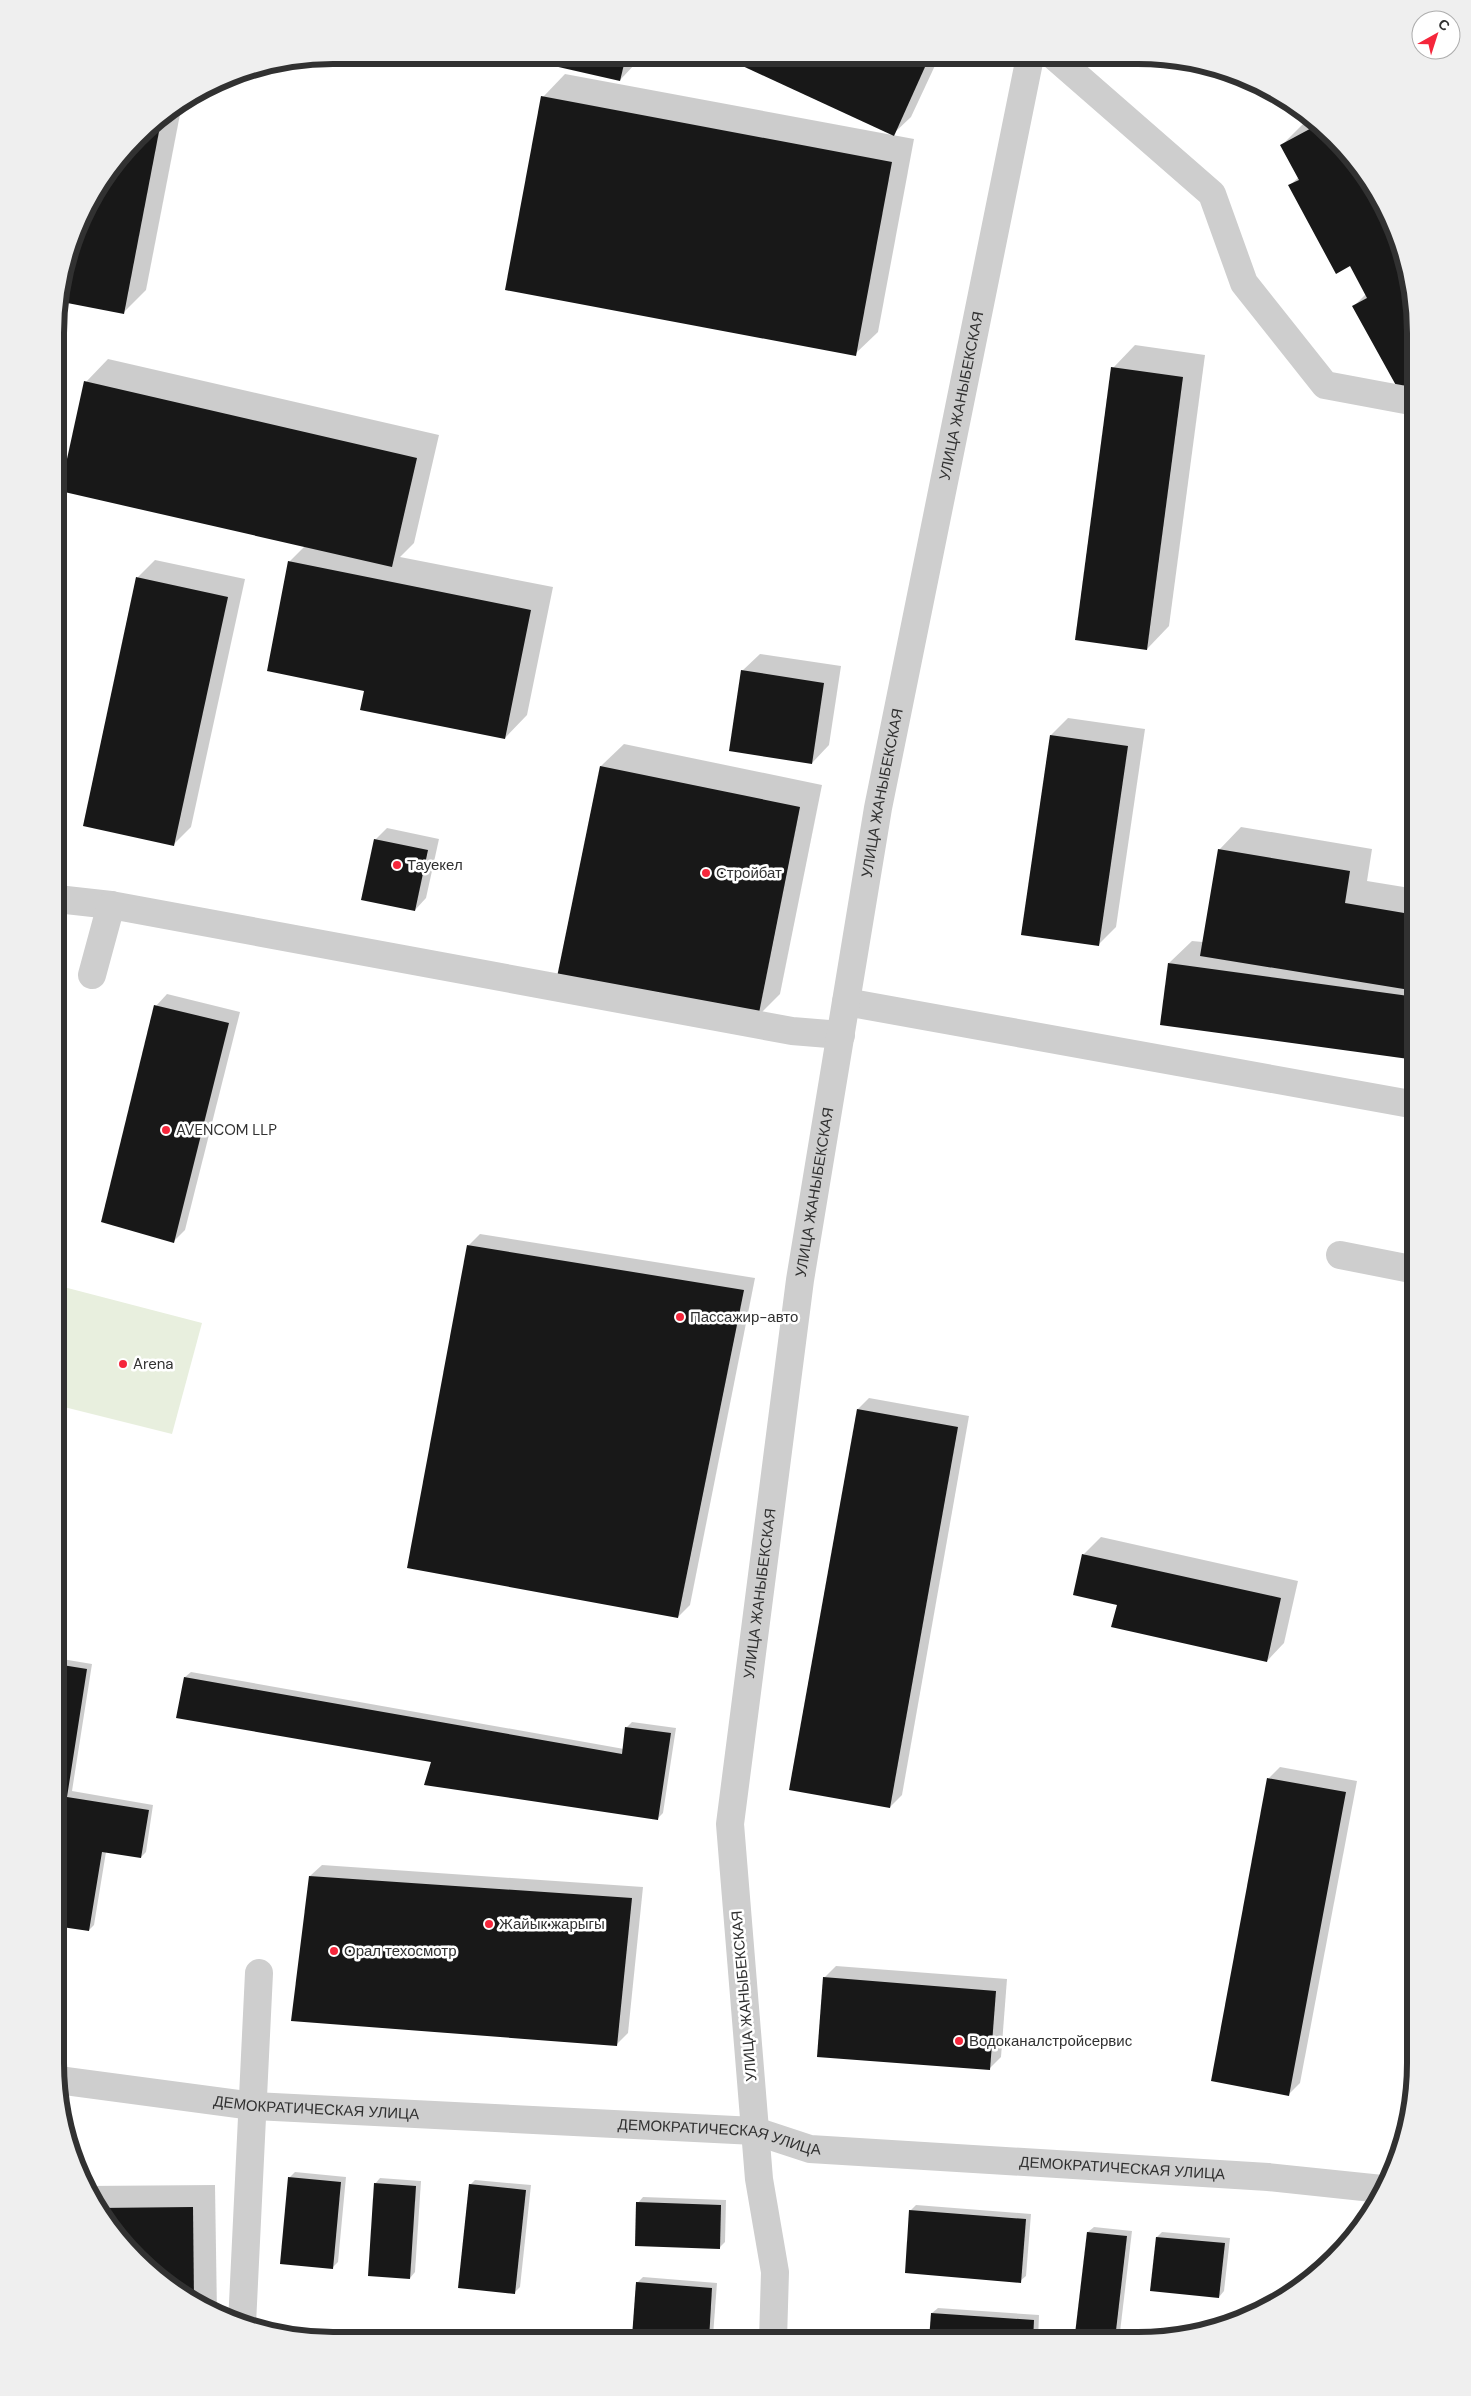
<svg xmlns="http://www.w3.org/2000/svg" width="1471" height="2396" font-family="'DM Sans',sans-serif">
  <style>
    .green { fill: #e8efde }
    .shadow { fill: #0003 }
    .building { fill: #181818 }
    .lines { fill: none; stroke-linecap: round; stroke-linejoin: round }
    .minor { stroke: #cecece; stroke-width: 28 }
    .poi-dot { fill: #f5263b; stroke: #fff; stroke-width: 2 }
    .labels { text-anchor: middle; stroke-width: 5; stroke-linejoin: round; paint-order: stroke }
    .street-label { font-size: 15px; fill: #313131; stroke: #fff }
    .poi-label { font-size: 15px; fill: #313131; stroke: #fff; text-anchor: start }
    .rim { fill: none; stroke: #313131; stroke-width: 6 }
  </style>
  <rect width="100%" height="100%" fill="#fff"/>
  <polygon class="green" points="56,1285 202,1323 172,1434 56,1405"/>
  <g class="shadow">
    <polygon points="512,56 639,56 637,62 620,80"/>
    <polygon points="724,56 939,57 911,117 893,134"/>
    <polygon points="565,74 914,139 878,332 855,354 543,97"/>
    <polygon points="182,104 146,290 124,312 57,299 84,209 149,124"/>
    <polygon points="1311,116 1359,164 1395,227 1416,332 1354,306 1366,294 1350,264 1290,185 1299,177 1282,145"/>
    <polygon points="1135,345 1205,355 1169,626 1147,649 1113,368"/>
    <polygon points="108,359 439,435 414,543 400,557 553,587 527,715 505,738 365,690 290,561 305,546 86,382"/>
    <polygon points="155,560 245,579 191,827 174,844 84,825 138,577"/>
    <polygon points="760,654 841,666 829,745 812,763 742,671"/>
    <polygon points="1068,718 1145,729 1116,927 1099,944 1051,735"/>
    <polygon points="624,744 822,785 780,994 758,1016 559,976 601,766"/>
    <polygon points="1241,827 1372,849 1367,881 1416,889 1416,1059 1169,963 1192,941 1203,942 1219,850"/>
    <polygon points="387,828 439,839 426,898 415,910 375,840"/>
    <polygon points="167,994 240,1012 185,1230 173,1242 156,1006"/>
    <polygon points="480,1234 755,1278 690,1605 678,1617 469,1245"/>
    <polygon points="869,1398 969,1416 902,1795 890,1807 858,1409"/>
    <polygon points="1101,1537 1298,1581 1284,1643 1267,1661 1084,1554"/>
    <polygon points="56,1658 92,1664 72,1791 153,1805 146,1852 141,1857 106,1852 94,1925 89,1930 55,1925"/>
    <polygon points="191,1672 624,1749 627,1727 632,1722 676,1728 663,1813 657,1819 432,1761 178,1717 185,1677"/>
    <polygon points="1280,1767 1357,1781 1300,2083 1288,2095 1212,2080 1269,1778"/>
    <polygon points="322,1865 643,1887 628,2033 616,2045 310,1876"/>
    <polygon points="836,1966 1007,1979 1001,2057 989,2069 824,1978"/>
    <polygon points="295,2172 346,2177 338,2262 332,2268 289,2178"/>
    <polygon points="380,2178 421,2181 415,2272 410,2278 375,2184"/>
    <polygon points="475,2180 531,2185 520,2287 515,2292 470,2185"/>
    <polygon points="215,2185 217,2314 164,2284 112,2232 85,2186"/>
    <polygon points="643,2197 726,2200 725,2242 719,2248 638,2203"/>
    <polygon points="916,2205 1031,2214 1026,2276 1020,2281 910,2211"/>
    <polygon points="1094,2227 1132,2231 1120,2332 1115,2337 1088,2232"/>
    <polygon points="1162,2232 1230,2238 1224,2291 1219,2297 1152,2290 1157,2237"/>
    <polygon points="643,2277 717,2283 713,2336 710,2340 680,2340 633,2336 637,2283"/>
    <polygon points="938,2308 1039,2315 1038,2341 930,2340 932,2313"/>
  </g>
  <g class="building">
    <polygon points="510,56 626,56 620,81"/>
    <polygon points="721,56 903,57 925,67 894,136"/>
    <polygon points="541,96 892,162 856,356 505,290"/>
    <polygon points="162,116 124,314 57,301 84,209 149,124"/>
    <polygon points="1319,124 1359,164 1395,227 1416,332 1416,379 1398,389 1352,306 1367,298 1350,266 1336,274 1288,185 1299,180 1280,145"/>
    <polygon points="1111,367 1183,377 1147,650 1075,640"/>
    <polygon points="84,381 417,458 392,567 60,491"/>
    <polygon points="288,561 531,610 505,739 360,710 364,691 267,671"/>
    <polygon points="136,577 228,597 174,846 83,826"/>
    <polygon points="741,670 824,683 812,764 729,751"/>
    <polygon points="1050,735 1128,746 1099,946 1021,935"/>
    <polygon points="600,766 800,807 758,1018 557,977"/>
    <polygon points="374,839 428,850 415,911 361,900"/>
    <polygon points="1218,849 1350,871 1345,903 1416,915 1416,991 1200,956"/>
    <polygon points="1168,963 1416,997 1416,1060 1160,1025"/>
    <polygon points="154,1005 229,1023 174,1243 101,1222"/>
    <polygon points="467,1245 744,1290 678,1618 407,1568"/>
    <polygon points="857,1409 958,1427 890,1808 789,1790"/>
    <polygon points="1082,1554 1281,1598 1267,1662 1111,1627 1117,1605 1073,1595"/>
    <polygon points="56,1664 87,1669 67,1797 149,1810 141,1858 102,1852 89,1931 55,1926"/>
    <polygon points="184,1677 622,1754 625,1727 671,1733 658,1820 424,1785 431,1762 176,1718"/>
    <polygon points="1267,1778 1346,1792 1289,2096 1211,2081"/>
    <polygon points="309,1876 632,1898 617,2046 291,2021"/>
    <polygon points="823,1977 996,1991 990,2070 817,2057"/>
    <polygon points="288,2177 341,2182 333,2269 280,2264"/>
    <polygon points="374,2183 416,2186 410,2279 368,2276"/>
    <polygon points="469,2184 526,2190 515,2294 458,2288"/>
    <polygon points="636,2202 721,2205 720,2249 635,2246"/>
    <polygon points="193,2207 194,2301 164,2284 112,2232 98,2208"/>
    <polygon points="909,2210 1026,2219 1021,2283 905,2273"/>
    <polygon points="1087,2232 1127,2236 1115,2339 1075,2334"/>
    <polygon points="1156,2237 1225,2243 1219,2298 1150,2291"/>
    <polygon points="636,2282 712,2288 709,2340 632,2337"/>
    <polygon points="931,2313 1034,2320 1033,2341 929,2340"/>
  </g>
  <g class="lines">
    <g class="minor">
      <polyline points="1055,57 1212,194 1244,283 1325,385 1416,402"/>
      <polyline points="57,899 111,905"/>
      <polyline points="92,975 111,905 792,1031 841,1035"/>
      <polyline points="846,1002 1416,1105"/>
      <polyline points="1340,1255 1416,1270"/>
      <path id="s1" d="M58,2080L253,2106L755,2131L810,2149L1268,2177L1382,2189"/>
      <polyline points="242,2324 259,1973"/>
      <path id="s2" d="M773,2340L775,2272L759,2179L730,1824L800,1280L878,808L1030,57"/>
    </g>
  </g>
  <g class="poi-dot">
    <circle cx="397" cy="865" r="5"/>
    <circle cx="706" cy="873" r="5"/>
    <circle cx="166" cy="1130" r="5"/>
    <circle cx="680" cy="1317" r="5"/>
    <circle cx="123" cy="1364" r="5"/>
    <circle cx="489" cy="1924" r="5"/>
    <circle cx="334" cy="1951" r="5"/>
    <circle cx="959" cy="2041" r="5"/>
  </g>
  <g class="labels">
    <g class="street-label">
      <text dy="5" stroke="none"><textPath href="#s2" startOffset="1966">УЛИЦА ЖАНЫБЕКСКАЯ</textPath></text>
      <text dy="5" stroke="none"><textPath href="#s2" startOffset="1561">УЛИЦА ЖАНЫБЕКСКАЯ</textPath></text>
      <text dy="5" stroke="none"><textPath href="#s2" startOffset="1156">УЛИЦА ЖАНЫБЕКСКАЯ</textPath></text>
      <text dy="5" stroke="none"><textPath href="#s2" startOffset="751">УЛИЦА ЖАНЫБЕКСКАЯ</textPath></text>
      <text transform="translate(744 1996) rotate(-95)" y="5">УЛИЦА ЖАНЫБЕКСКАЯ</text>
      <text dy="5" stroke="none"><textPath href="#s1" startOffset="260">ДЕМОКРАТИЧЕСКАЯ УЛИЦА</textPath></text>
      <text dy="5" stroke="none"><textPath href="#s1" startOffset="665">ДЕМОКРАТИЧЕСКАЯ УЛИЦА</textPath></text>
      <text dy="5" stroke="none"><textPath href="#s1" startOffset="1070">ДЕМОКРАТИЧЕСКАЯ УЛИЦА</textPath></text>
    </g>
    <g class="poi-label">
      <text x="407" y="870">Тауекел</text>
      <text x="716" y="878">Стройбат</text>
      <text x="176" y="1135">AVENCOM LLP</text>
      <text x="690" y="1322">Пассажир-авто</text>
      <text x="133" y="1369">Arena</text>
      <text x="499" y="1929">Жайык жарыгы</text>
      <text x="344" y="1956">Орал техосмотр</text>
      <text x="969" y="2046">Водоканалстройсервис</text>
    </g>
  </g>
  <path d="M0 0H1471V2396H0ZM333 64H1138A269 269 0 0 1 1407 333V2063A269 269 0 0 1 1138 2332H333A269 269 0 0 1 64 2063V333A269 269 0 0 1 333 64Z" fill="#efefef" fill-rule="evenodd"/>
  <path class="rim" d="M333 64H1138A269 269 0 0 1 1407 333V2063A269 269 0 0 1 1138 2332H333A269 269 0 0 1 64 2063V333A269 269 0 0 1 333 64Z"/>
  <g transform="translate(1436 35) rotate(39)"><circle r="24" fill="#ffffff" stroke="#adadad"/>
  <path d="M0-4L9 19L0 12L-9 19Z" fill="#f5263b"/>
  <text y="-8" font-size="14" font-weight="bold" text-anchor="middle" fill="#313131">С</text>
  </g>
</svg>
